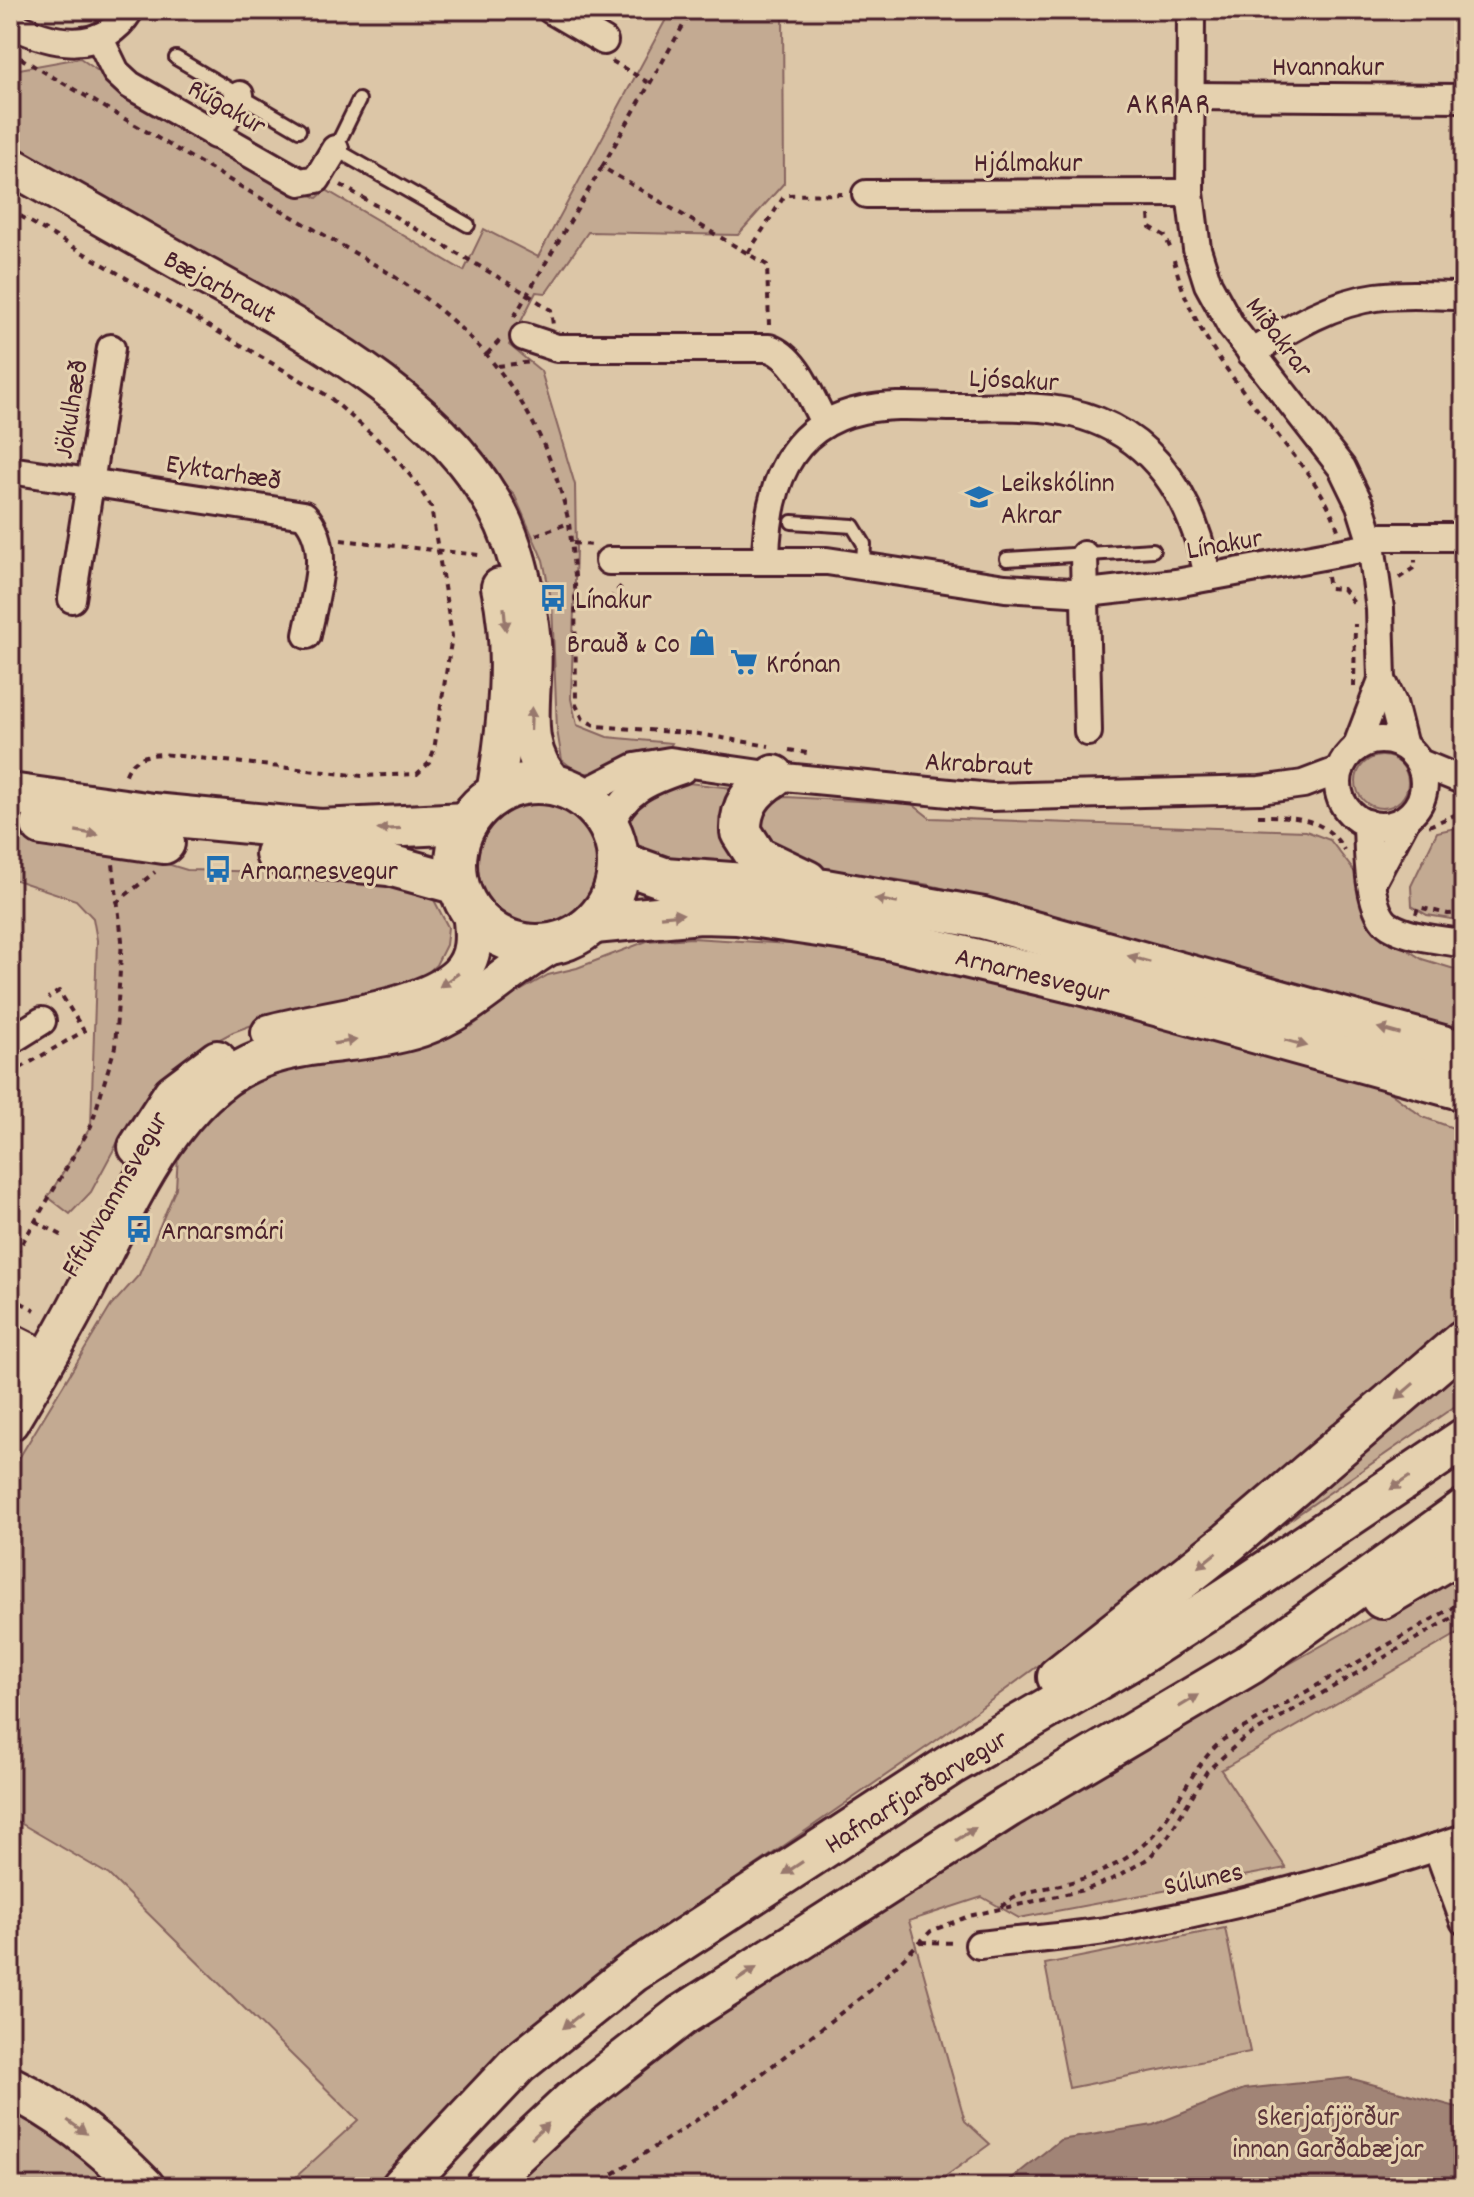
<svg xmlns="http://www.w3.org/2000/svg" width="1474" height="2197" font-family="Dekko,sans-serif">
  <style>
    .green { fill: #c3aa92; stroke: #86645e; stroke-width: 2 }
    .water { fill: #a18476; stroke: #7e5c58; stroke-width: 2 }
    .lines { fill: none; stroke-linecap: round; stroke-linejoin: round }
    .lane-casing { stroke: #4a1f2b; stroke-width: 18 }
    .street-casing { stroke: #4a1f2b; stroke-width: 32 }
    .secondary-casing { stroke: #4a1f2b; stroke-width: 42 }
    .primary-casing { stroke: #4a1f2b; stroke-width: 46 }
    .path { stroke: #4a1f2b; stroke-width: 4; stroke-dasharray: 6 6; stroke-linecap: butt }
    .lane { stroke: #e5d1af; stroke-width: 12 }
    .street { stroke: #e5d1af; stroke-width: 26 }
    .secondary { stroke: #e5d1af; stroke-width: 36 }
    .primary { stroke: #e5d1af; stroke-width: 40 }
    .oneway { fill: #98786d }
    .labels { text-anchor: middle; stroke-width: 6; stroke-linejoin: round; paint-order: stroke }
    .street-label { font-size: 28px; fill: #4a1f2b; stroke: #e5d1af }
    .poi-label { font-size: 28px; fill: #4a1f2b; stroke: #e5d1af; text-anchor: start }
    .park-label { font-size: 28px; fill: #5c343a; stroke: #e5d1af }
    .neighbourhood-label { font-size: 30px; letter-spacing: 2px; fill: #4a1f2b; stroke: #e5d1af }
  </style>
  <rect width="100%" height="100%" fill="#dcc6a7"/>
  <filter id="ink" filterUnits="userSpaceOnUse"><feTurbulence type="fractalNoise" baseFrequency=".0125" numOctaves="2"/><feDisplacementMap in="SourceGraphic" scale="16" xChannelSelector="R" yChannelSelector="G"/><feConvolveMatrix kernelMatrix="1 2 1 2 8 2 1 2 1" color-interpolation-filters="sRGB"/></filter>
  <g filter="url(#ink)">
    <g class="green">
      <polygon points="671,10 783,10 784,183 738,235 588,232 546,293 536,292 509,345 541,371 575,485 576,550 571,699 577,725 607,737 672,743 668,750 637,754 596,772 580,774 562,760 557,730 552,603 543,560 514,494 431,411 10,154 10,68 14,70 80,58 152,110 317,198 326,190 464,271 484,229 538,257"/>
      <circle cx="1382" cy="782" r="26"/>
      <polygon points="688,783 741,789 740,862 735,868 642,855 627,836 626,815 654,788"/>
      <path d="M786,797L912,804L930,818L1306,831L1330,840L1357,875L1386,936L1422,959L1464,972V1035L990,904C917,870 831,883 759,849L757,811L767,801Z"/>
      <circle cx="538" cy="864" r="61"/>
      <polygon points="1464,826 1464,921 1427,915 1412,906 1411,886 1437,832"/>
      <polygon points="10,828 118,849 187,870 278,872 402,883 422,889 433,898 448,927 446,945 436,965 421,979 387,994 271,1018 233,1032 196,1052 161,1081 128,1123 91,1192 70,1214 48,1197 91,1126 97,940 93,918 76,900 10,878"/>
      <polygon points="692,938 838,947 1302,1060 1374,1081 1423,1117 1464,1132 1464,1312 1214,1537 934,1742 652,1937 385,2187 285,2187 358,2120 109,1875 10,1817 10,1473 111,1306 139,1275 176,1188 178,1155 203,1122 232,1090 280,1062 426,1038 472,1026 513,995 548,975 577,968 647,941"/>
      <polygon points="1464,1359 1464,1400 1207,1577"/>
      <polygon points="1464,1565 1464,1630 1221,1770 1286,1868 1019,1918 982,1897 909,1921 965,2121 990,2144 931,2187 500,2187 590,2106 817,1947 1061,1793"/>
      <polygon points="1225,1928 1250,2052 1069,2088 1045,1964"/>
      <polygon points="10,2105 73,2148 115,2187 10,2187"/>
    </g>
    <polygon class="water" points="1349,2078 1464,2109 1464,2187 1001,2187 1060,2140 1153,2125 1244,2089"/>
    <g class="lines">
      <g class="lane-casing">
        <g id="lane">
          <polyline points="176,58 299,130"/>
          <polyline points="359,100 335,149 468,225"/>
          <polyline points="792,522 853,526 864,544 863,564"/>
          <polyline points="1007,559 1153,550"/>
        </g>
      </g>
      <g class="street-casing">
        <g id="street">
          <polyline points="551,10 604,41"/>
          <polyline points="1191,10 1190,193 1197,249 1208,284 1231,326 1342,468 1360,505 1370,537 1380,609 1382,680 1393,703 1404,746"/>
          <path d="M10,23C51,45 102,55 130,10"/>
          <polyline points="99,37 116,72 130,85 300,182 317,179 335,149"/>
          <polyline points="1191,96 1464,98"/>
          <polyline points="215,135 240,95"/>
          <polyline points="866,194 1190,193"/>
          <path d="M524,337L557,348H769C797,357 811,399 825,424"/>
          <path d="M1251,353C1290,329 1330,303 1376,297C1405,293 1435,296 1464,296"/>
          <path d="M10,470L304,515C334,547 314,597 307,635"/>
          <polyline points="1370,537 1464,537"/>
          <polyline points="1084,555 1088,732"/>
          <path d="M766,559C767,491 786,426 862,410C893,403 928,407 959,407C989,407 1021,405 1050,409C1146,421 1191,489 1208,577"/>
          <polyline points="609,561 827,561 1005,588 1087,593 1176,583 1371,547"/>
          <polyline points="72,599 111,348"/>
          <circle cx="1381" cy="783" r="43"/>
          <polyline points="1356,748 1382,680"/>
          <polyline points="1420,763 1464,781"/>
          <polyline points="576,793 588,791 635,767 670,761 774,776 991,797 1260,790 1303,784 1340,770"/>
          <path d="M1367,823C1368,849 1367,912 1390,926C1410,938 1441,939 1464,944"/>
          <path d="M610,827C622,792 649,781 682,770"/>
          <polyline points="1373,881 1406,819"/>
          <polyline points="10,1041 42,1021"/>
          <polyline points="1437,1847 1464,1921"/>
          <path d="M979,1945C1023,1940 1068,1937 1111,1930C1231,1909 1350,1877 1464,1838"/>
        </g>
      </g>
      <g class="secondary-casing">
        <g id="secondary">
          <path d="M10,165C73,201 137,237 200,273C308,333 450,406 504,524C520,561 528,602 532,642C537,691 515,747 556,785"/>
          <path d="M495,794C506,728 515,653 500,587"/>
          <path d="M270,1033C321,1018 421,1011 458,975C476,958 474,934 471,912"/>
          <polyline points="137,1147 172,1093 217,1059"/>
          <polyline points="10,1342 46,1360"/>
          <path d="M10,1422C35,1380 60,1339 82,1296C123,1219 167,1103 250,1064C303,1039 366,1047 421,1028C474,1009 505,971 553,944"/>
        </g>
      </g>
      <g class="primary-casing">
        <g id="primary">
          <path d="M774,776C752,790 740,806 741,832L757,857L807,881"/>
          <circle cx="537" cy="864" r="81"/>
          <polyline points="10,794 153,814 320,830 467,823"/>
          <polyline points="42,825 164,843"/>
          <polyline points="276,854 389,865 458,884"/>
          <polyline points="619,862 664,878 825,890 983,918 1464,1052"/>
          <polyline points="594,923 700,913 737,914 859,932 1080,984 1464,1090"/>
          <polyline points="1382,1598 1464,1549"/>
          <polyline points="1058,1677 1229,1542 1464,1340"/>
          <path d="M10,2087C62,2112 104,2146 144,2187"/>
          <polyline points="402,2187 518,2064 633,1972 952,1764 1129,1661 1230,1596 1464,1439"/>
          <polyline points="486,2187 504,2165 571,2102 681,2016 1008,1807 1250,1664 1464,1510"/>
        </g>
      </g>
      <g class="path">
        <path d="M10,52L384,270C483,332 543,408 569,523"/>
        <polyline points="612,61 649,83"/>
        <polyline points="602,167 692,10"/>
        <polyline points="341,185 527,294 551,310 553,325"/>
        <path d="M10,210L328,396L385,446L415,481L431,507L452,636L434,750L429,763L417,774L362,776L162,754C142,755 130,759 124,780"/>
        <polyline points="1149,215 1150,227 1165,236 1172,252"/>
        <polyline points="748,253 785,195 844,194"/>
        <path d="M1174,260C1192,336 1241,387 1287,447C1308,473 1328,498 1338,530"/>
        <polyline points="514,317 602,167 767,265 769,325"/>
        <polyline points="487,354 501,339"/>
        <polyline points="498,366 531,362"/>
        <polyline points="536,535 569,523 575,576 576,705 583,719 596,726 699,734 769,746"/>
        <polyline points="341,540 479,555"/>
        <polyline points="573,543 593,545"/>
        <polyline points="1327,577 1329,588 1343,589 1354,603"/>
        <polyline points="1399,578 1415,567 1415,560"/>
        <polyline points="576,606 604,606 623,584"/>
        <polyline points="1354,687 1355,624"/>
        <polyline points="789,750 812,754"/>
        <path d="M1258,816C1293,816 1326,817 1344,850"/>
        <polyline points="1429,826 1464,811"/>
        <polyline points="116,903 155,872"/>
        <polyline points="1416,914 1418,907 1448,914 1464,913"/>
        <polyline points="10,1074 84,1031 59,991 48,998"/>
        <polyline points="35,1221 65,1237"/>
        <polyline points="10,1264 91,1126 115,1047 122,940 113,864"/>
        <polyline points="10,1297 35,1310"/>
        <path d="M1001,1907C1019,1891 1040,1890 1064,1884C1089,1878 1116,1867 1137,1850C1176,1820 1186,1770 1224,1739L1464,1601"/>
        <polyline points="921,1942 956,1943"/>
        <polyline points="593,2187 729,2099 872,1989 931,1931 969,1916 1088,1889 1117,1877 1149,1858 1169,1835 1207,1771 1243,1739 1464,1611"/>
      </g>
      <use href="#lane" class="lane"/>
      <use href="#street" class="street"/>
      <use href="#secondary" class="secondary"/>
      <use href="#primary" class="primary"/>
    </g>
    <defs><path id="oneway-solid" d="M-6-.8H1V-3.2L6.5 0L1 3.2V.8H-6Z" transform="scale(2)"/></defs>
    <g class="oneway">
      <use href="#oneway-solid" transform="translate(505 619) rotate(85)"/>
      <use href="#oneway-solid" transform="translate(531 719) rotate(-88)"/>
      <use href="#oneway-solid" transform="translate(389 829) rotate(177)"/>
      <use href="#oneway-solid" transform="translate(87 833) rotate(10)"/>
      <use href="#oneway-solid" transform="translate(886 901) rotate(-170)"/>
      <use href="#oneway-solid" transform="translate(672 915) rotate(-5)"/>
      <use href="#oneway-solid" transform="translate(1139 959) rotate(-164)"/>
      <use href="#oneway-solid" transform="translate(449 980) rotate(145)"/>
      <use href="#oneway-solid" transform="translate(1389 1031) rotate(-164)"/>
      <use href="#oneway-solid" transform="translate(345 1042) rotate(-9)"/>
      <use href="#oneway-solid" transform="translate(1296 1043) rotate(16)"/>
      <use href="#oneway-solid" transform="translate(1405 1391) rotate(139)"/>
      <use href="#oneway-solid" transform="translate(1400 1483) rotate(146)"/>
      <use href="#oneway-solid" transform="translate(1207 1560) rotate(141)"/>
      <use href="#oneway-solid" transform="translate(1189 1701) rotate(-31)"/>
      <use href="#oneway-solid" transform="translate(966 1834) rotate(-33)"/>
      <use href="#oneway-solid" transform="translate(793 1868) rotate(147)"/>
      <use href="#oneway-solid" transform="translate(747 1974) rotate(-33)"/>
      <use href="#oneway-solid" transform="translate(572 2021) rotate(141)"/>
      <use href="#oneway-solid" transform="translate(77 2127) rotate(36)"/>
      <use href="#oneway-solid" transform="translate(540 2131) rotate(-43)"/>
    </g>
  </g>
  <defs>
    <g id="school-bare" transform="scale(2.16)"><path d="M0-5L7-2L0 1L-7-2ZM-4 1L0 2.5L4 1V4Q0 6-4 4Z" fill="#1f6fb2" stroke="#e5d1af" stroke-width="2.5" paint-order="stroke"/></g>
    <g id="bus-bare" transform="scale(2.16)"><path d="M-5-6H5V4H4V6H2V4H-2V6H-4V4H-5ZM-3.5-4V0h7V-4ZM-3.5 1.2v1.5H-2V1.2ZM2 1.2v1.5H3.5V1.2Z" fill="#1f6fb2" stroke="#e5d1af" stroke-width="2.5" paint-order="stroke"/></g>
    <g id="shop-bare" transform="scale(2.16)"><path d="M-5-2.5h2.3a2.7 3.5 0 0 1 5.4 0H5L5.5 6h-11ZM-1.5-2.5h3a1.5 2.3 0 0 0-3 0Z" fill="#1f6fb2" stroke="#e5d1af" stroke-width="2.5" paint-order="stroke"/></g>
    <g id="supermarket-bare" transform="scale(2.16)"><path d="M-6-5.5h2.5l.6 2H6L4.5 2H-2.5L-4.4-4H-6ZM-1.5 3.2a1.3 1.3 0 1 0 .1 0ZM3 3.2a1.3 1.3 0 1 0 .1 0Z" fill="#1f6fb2" stroke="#e5d1af" stroke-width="2.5" paint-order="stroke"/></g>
  </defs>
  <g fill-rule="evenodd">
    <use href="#school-bare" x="979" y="497"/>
    <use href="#bus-bare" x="553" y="598"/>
    <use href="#shop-bare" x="702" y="642"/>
    <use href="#supermarket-bare" x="744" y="662"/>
    <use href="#bus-bare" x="218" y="869"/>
    <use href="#bus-bare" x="139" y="1229"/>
  </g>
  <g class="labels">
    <g class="street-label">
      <text x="1328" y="75">Hvannakur</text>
      <text transform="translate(228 105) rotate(30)" y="10">Rúgakur</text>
      <text x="1028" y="171">Hjálmakur</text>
      <text transform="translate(221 285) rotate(29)" y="10">Bæjarbraut</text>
      <text transform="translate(1281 336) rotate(53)" y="10">Miðakrar</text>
      <text transform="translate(1014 378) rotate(3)" y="10">Ljósakur</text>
      <text transform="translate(69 409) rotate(-81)" y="10">Jökulhæð</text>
      <text transform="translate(224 470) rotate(9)" y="10">Eyktarhæð</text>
      <text transform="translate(1224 542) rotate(-10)" y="10">Línakur</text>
      <text transform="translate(979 762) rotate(3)" y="10">Akrabraut</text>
      <text transform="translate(1033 973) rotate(14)" y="10">Arnarnesvegur</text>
      <text transform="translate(113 1193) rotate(-60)" y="10">Fífuhvammsvegur</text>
      <text transform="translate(915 1790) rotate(-32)" y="10">Hafnarfjarðarvegur</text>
      <text transform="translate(1203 1877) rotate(-12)" y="10">Súlunes</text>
    </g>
    <g class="poi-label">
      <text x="1001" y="491">Leikskólinn<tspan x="1001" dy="32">Akrar</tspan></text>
      <text x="575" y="608">Línakur</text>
      <text x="680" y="652" text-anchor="end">Brauð &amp; Co</text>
      <text x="766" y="672">Krónan</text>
      <text x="240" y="879">Arnarnesvegur</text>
      <text x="161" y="1239">Arnarsmári</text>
    </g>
    <g class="park-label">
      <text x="1328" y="2125">Skerjafjörður<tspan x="1328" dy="32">innan Garðabæjar</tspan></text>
    </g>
    <g class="neighbourhood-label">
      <text x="1169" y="113">AKRAR</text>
    </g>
  </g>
  <rect width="1474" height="2197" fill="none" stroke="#e5d1af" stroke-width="40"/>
  <rect x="20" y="20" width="1434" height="2157" fill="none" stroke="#4a1f2b" stroke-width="3" filter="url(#ink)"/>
</svg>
